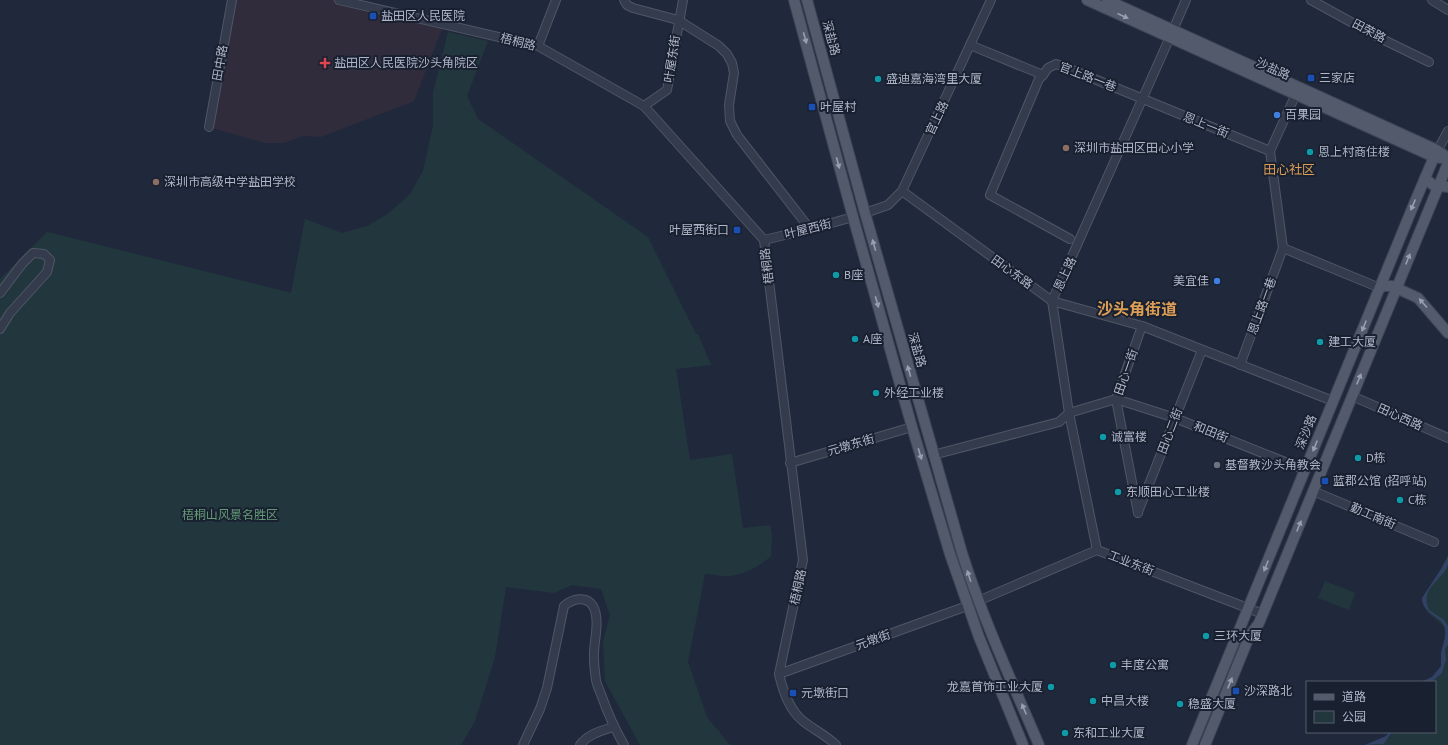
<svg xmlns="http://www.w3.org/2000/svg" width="1448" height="745" font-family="'PT Sans','Noto Sans SC',sans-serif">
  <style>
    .medical { fill: #302c3c }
    .green { fill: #22373d }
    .water { fill: #324265 }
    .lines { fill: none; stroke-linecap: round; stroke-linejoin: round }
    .minor-casing { stroke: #4f5666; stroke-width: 10 }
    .major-casing { stroke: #3d4455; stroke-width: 12 }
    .minor { stroke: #343b4c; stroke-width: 8 }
    .major { stroke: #525a6c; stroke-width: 10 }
    .oneway { fill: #989fb1 }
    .transit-dot { fill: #1a4fb4; stroke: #192030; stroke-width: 1.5 }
    .health-dot { fill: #e0444e; stroke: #192030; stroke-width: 1.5 }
    .culture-dot { fill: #0f9aa8; stroke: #192030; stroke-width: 1.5 }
    .shop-dot { fill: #3f7fe0; stroke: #192030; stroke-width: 1.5 }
    .education-dot { fill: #8d6e63; stroke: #192030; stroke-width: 1.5 }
    .worship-dot { fill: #6b7280; stroke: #192030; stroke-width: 1.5 }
    .labels { text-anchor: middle; stroke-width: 4; stroke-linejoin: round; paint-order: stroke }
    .poi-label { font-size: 12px; fill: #afb6c8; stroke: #192030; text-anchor: start }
    .street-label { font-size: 12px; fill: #afb6c8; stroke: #192030 }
    .park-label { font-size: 12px; fill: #649b76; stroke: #192030 }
    .neighbourhood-label { font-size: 13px; fill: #dc9e56; stroke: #192030 }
    .district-label { font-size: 16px; font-weight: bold; fill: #dc9e56; stroke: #192030 }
  </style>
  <rect width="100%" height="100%" fill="#20293c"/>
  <polygon class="medical" points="232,0 335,0 444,24 414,101 321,137 303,136 284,143 265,143 209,127"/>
  <g class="green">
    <path d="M448,32L488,41L467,96L478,119L648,237L696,334H698L711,365L676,369L690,460L732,454L743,528L770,525L772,537L771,556C759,567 744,575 728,576C721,577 712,574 705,574L688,662L707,717L730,745H640L605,681L603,642L610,615L601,589L572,585L554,593L506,587L495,657L475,721L461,745H0V279L47,232L291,293L305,219L342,233L367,226L388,214L410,194L423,171L433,126V93Z"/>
    <polygon points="1448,559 1448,745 1365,745 1384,744 1393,732 1435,732 1435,682 1429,682 1444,668 1445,627 1428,613 1422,602"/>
    <polygon points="1325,581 1355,593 1349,610 1318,598"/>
  </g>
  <g class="water">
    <path d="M1448,556C1448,559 1448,563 1448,565C1442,581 1419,588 1429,610L1444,620L1448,626V645L1445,649L1446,660L1442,673L1434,680L1421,682L1432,677L1441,666C1441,662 1441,658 1441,654C1442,645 1448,635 1444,626C1439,615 1422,613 1422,598L1441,569Z"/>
    <polygon points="1389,732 1392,732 1384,744 1365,745 1386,736"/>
  </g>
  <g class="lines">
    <g class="minor-casing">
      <g id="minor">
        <path d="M339,0L538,46L644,106L764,240L803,560L779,674C783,691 789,710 803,721C814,730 826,735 836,745"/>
        <polyline points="624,0 627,5 633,8 678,20 719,46 727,54 732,63 734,73 729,105 730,121 737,135 810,229"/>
        <polyline points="1311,0 1380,38 1429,62"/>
        <polyline points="1432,0 1448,10"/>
        <polyline points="1173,30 1186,0"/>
        <polyline points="970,45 1043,75 1048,68 1056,64 1065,67 1270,151"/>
        <polyline points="538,46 556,0"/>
        <polyline points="1043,75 1039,79 990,195 1070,239"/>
        <polyline points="644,106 667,90 683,0"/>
        <polyline points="209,127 232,0"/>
        <polyline points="1435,155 1448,131"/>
        <polyline points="902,191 991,0"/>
        <polyline points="865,213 888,205 902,191 1052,301 1142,326 1333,401"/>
        <polyline points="764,240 810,229 853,217"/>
        <polyline points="1283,248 1380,288"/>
        <polyline points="0,293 22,264 33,253 44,254 50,260 47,272 10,313 0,329"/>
        <polyline points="1240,365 1283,248 1270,151 1296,94"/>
        <polyline points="1352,396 1448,438"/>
        <polyline points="933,455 1059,422 1069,413 1116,399 1175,418 1305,470"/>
        <polyline points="790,463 912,427"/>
        <polyline points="1313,491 1434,542"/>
        <polyline points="1138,512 1202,350"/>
        <polyline points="1138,513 1116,399 1142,326"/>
        <polyline points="1097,550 1069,413 1052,301 1170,37"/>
        <polyline points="978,601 1097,550 1263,614"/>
        <polyline points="779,674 967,606"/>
        <path d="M523,745L540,709L547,688L564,606C572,599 586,595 593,606C601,621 593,642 594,658C594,665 595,673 596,680C597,686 600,691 602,697C608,714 615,729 624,745"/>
        <path d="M580,745C588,734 601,731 613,727"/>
      </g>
    </g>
    <g class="major-casing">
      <g id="major">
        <polyline points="794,0 853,217 912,427 950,554 979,637 1023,745"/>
        <path d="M807,0L865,213L962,553C983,619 1012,682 1039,745"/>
        <polyline points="1087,0 1434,157 1448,159"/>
        <polyline points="1107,0 1437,150 1448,158"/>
        <polyline points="1425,178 1433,185 1448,187"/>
        <polyline points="1380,288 1384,286 1392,286 1418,298 1448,333"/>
        <polyline points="1192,745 1414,204 1434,157"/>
        <polyline points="1205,745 1249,637 1259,623 1448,163"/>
      </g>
    </g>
    <use href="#minor" class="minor"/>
    <use href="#major" class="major"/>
  </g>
  <defs><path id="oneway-solid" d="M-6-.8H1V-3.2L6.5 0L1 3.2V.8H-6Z"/></defs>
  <g class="oneway">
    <use href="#oneway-solid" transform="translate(1123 16) rotate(24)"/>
    <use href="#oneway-solid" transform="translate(805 38) rotate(75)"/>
    <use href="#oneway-solid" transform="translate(838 163) rotate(75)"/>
    <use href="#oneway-solid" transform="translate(1413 205) rotate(113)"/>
    <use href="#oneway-solid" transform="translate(874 245) rotate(-106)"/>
    <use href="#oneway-solid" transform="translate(1408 259) rotate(-68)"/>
    <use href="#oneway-solid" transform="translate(877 302) rotate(74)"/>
    <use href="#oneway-solid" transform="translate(1423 303) rotate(-131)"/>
    <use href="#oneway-solid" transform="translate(1364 326) rotate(112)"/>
    <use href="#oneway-solid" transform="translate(909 371) rotate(-106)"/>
    <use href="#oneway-solid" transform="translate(1359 379) rotate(-68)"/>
    <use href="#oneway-solid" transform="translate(1315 446) rotate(112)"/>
    <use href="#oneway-solid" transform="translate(920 454) rotate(73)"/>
    <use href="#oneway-solid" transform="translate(1299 526) rotate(-68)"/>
    <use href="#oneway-solid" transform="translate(1266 566) rotate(112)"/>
    <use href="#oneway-solid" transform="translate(969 576) rotate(-108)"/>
    <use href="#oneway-solid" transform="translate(1230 683) rotate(-68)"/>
    <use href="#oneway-solid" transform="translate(1024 709) rotate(-113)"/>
  </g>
  <g class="transit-dot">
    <rect x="369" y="12" width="8" height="8" rx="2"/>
    <rect x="1307" y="74" width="8" height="8" rx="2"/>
    <rect x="808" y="103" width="8" height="8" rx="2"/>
    <rect x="733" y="226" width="8" height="8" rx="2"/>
    <rect x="1321" y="477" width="8" height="8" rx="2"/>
    <rect x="1232" y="687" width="8" height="8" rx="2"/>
    <rect x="789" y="689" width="8" height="8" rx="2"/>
  </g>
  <path class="health-dot" d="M323 57h4v4h4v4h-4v4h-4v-4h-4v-4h4z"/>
  <g class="culture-dot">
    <circle cx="878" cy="79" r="4"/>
    <circle cx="1310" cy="152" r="4"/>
    <circle cx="836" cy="275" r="4"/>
    <circle cx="855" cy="339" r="4"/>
    <circle cx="1320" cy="342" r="4"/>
    <circle cx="876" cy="393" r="4"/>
    <circle cx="1103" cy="437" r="4"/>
    <circle cx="1358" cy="458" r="4"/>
    <circle cx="1118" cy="492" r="4"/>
    <circle cx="1400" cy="500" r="4"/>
    <circle cx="1206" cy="636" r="4"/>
    <circle cx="1113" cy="665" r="4"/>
    <circle cx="1051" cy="687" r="4"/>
    <circle cx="1093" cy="701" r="4"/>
    <circle cx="1180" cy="704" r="4"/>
    <circle cx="1065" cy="733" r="4"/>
  </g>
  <g class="shop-dot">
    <circle cx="1277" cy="115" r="4"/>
    <circle cx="1217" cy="281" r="4"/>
  </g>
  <g class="education-dot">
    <circle cx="1066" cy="148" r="4"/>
    <circle cx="156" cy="182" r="4"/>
  </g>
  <circle class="worship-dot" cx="1217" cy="465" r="4"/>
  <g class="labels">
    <g class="poi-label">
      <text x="381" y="20">盐田区人民医院</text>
      <text x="334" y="67">盐田区人民医院沙头角院区</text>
      <text x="1319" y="82">三家店</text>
      <text x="886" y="83">盛迪嘉海湾里大厦</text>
      <text x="820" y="111">叶屋村</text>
      <text x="1285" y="119">百果园</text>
      <text x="1074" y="152">深圳市盐田区田心小学</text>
      <text x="1318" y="156">恩上村商住楼</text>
      <text x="164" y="186">深圳市高级中学盐田学校</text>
      <text x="729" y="234" text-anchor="end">叶屋西街口</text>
      <text x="844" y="279">B座</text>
      <text x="1209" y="285" text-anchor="end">美宜佳</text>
      <text x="863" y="343">A座</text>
      <text x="1328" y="346">建工大厦</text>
      <text x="884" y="397">外经工业楼</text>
      <text x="1111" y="441">诚富楼</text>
      <text x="1366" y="462">D栋</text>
      <text x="1225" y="469">基督教沙头角教会</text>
      <text x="1333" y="485">蓝郡公馆 (招呼站)</text>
      <text x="1126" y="496">东顺田心工业楼</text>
      <text x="1408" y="504">C栋</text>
      <text x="1214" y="640">三环大厦</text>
      <text x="1121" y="669">丰度公寓</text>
      <text x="1043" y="691" text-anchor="end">龙嘉首饰工业大厦</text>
      <text x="1244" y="695">沙深路北</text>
      <text x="801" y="697">元墩街口</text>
      <text x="1101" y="705">中昌大楼</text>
      <text x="1188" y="708">稳盛大厦</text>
      <text x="1073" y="737">东和工业大厦</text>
    </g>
    <g class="street-label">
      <text transform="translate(1369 31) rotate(28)" y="4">田荣路</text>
      <text transform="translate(831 38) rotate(75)" y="4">深盐路</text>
      <text transform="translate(518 42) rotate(14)" y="4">梧桐路</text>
      <text transform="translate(672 59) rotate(-81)" y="4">叶屋东街</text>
      <text transform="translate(220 63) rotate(-80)" y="4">田中路</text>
      <text transform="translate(1273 69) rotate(24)" y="4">沙盐路</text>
      <text transform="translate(1088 77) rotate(21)" y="4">官上路一巷</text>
      <text transform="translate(937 118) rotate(-65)" y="4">官上路</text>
      <text transform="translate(1206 125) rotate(22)" y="4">恩上一街</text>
      <text transform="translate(808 229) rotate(-14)" y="4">叶屋西街</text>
      <text transform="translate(767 266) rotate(-97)" y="4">梧桐路</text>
      <text transform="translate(1012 272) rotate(36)" y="4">田心东路</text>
      <text transform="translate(1065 274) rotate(-65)" y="4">恩上路</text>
      <text transform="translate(1262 306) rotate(-70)" y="4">恩上路一巷</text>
      <text transform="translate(917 350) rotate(74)" y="4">深盐路</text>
      <text transform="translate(1126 372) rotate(-71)" y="4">田心一街</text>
      <text transform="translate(1400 417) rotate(24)" y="4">田心西路</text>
      <text transform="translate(1170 431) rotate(-69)" y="4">田心二街</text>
      <text transform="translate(1211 432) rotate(22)" y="4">和田街</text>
      <text transform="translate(1306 432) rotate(-68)" y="4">深沙路</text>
      <text transform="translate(851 445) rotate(-16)" y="4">元墩东街</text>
      <text transform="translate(1373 516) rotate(23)" y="4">勤工南街</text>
      <text transform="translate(1131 563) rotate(21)" y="4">工业东街</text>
      <text transform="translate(798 587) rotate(-78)" y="4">梧桐路</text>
      <text transform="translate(873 640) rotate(-20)" y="4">元墩街</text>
    </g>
    <g class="park-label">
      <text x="230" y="519">梧桐山风景名胜区</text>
    </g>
    <g class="neighbourhood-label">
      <text x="1289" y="174">田心社区</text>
    </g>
    <g class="district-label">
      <text x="1137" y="315">沙头角街道</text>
    </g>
  </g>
  <rect x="1306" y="681" width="130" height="52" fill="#192030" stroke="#555c6d"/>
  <rect x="1314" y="694" width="20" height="6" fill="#525a6c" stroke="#555c6d"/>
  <text x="1342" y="701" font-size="12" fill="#afb6c8">道路</text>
  <rect x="1314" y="711" width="20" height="12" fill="#22373d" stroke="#555c6d"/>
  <text x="1342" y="721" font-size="12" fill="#afb6c8">公园</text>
</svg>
